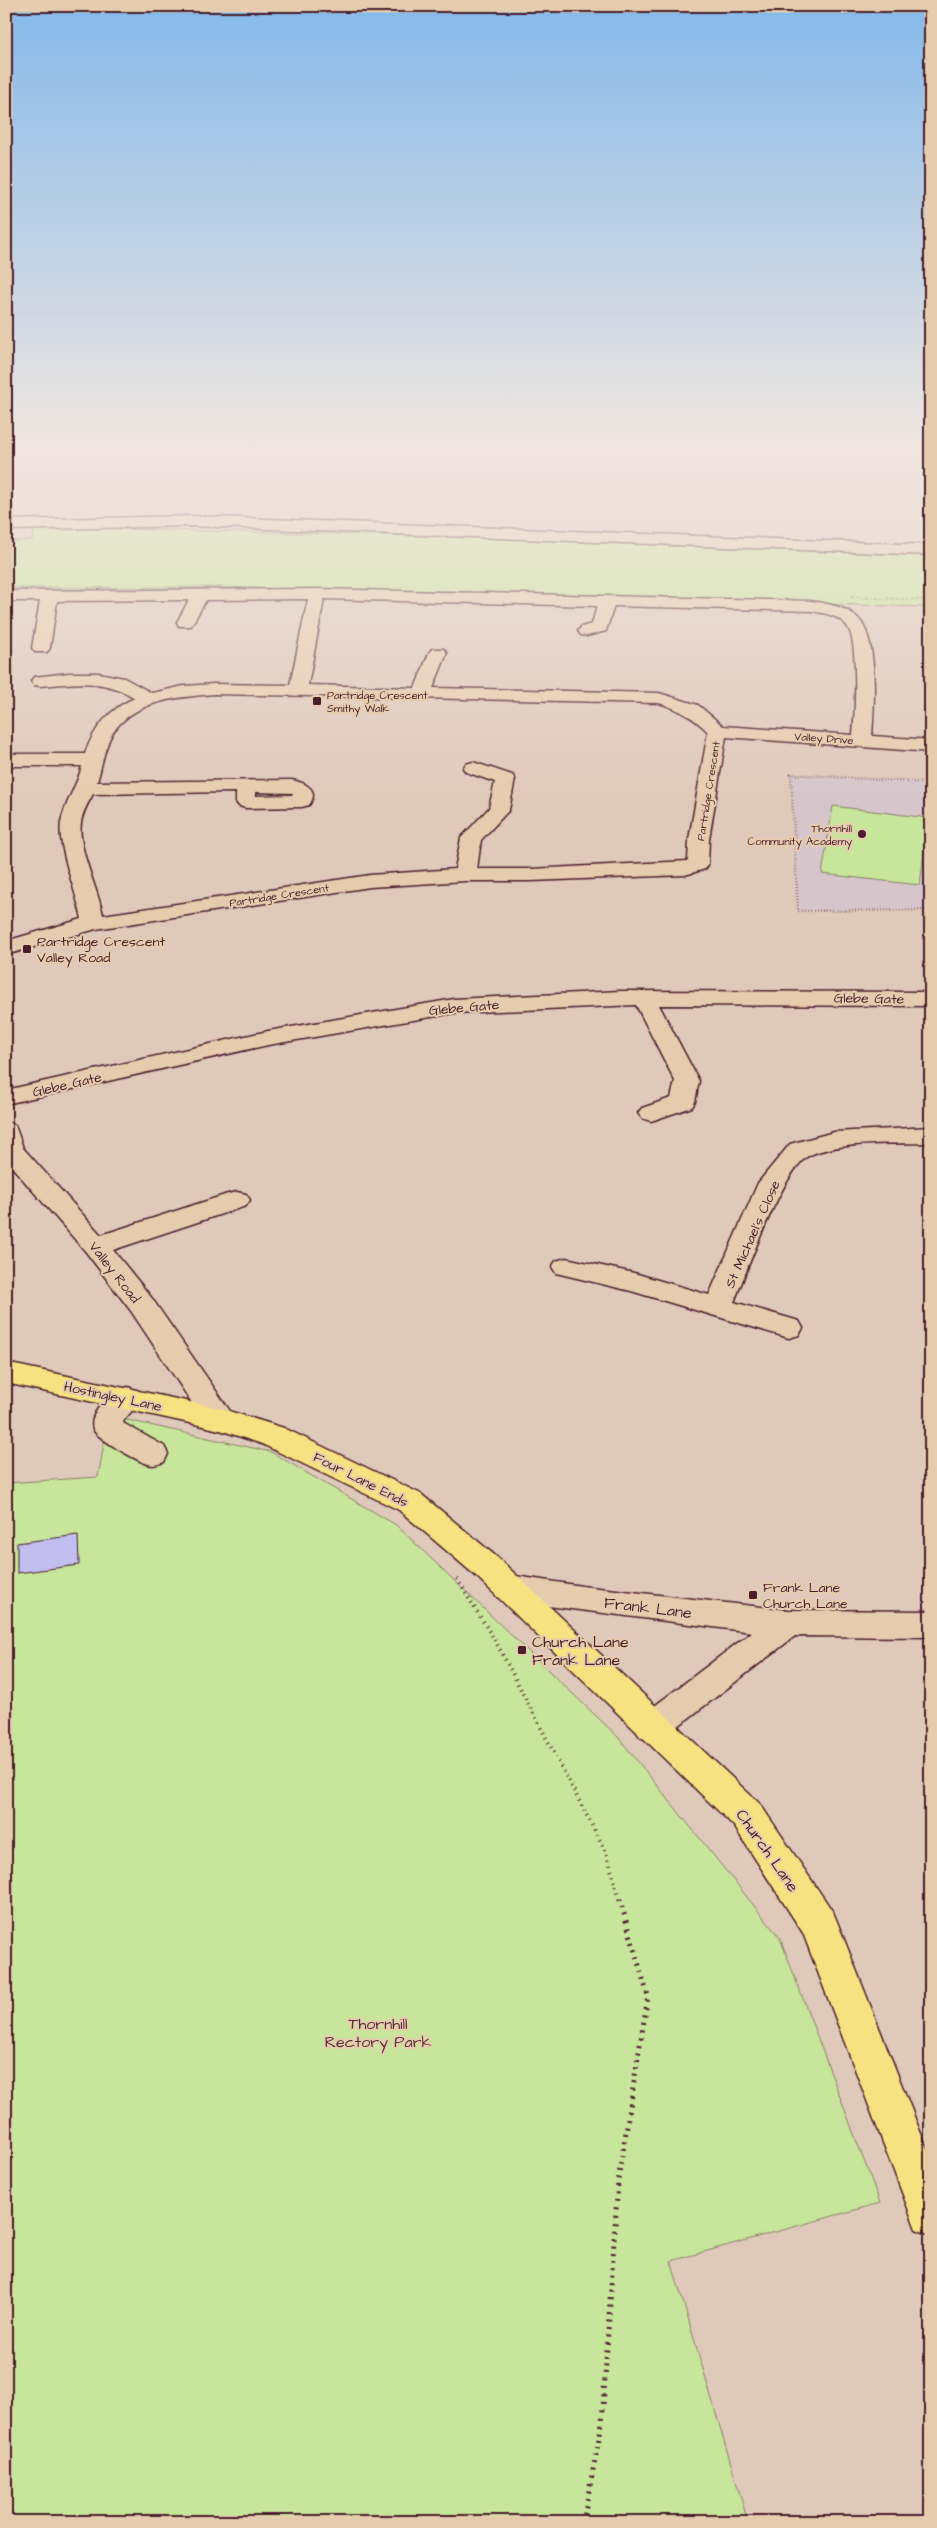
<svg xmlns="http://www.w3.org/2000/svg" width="937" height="2528" font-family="'Architects Daughter',sans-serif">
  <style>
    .built { fill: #d6c6cb }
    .green { fill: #c8e59c; stroke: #898264 }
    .building { fill: #c2bef0; stroke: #4a1f2b }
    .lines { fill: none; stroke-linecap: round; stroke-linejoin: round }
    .minor-casing { stroke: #4a1f2b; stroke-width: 3 }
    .major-casing { stroke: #4a1f2b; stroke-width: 3 }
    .path-far3 { stroke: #4a1f2b; stroke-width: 2; stroke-dasharray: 0.5 2; stroke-linecap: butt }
    .path-far2 { stroke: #4a1f2b; stroke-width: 2.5; stroke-dasharray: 0.5 2.5; stroke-linecap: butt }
    .path-far1 { stroke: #4a1f2b; stroke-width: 4; stroke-dasharray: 1 4.5; stroke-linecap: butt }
    .path { stroke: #4a1f2b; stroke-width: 5; stroke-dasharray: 2 5.5; stroke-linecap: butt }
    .minor { fill: #e6ccae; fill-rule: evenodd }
    .major { fill: #f7e281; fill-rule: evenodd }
    .poi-dot { fill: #4a1f2b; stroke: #e6ccae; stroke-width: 2 }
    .labels { text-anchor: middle; stroke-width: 4; stroke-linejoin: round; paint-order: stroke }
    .far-poi-label { font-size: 11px; fill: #4a1f2b; stroke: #e6ccae; text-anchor: start }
    .far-street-label { font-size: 11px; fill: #4a1f2b; stroke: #e6ccae }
    .poi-label { font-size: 14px; fill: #4a1f2b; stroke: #e6ccae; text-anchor: start }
    .street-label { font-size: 14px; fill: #4a1f2b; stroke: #e6ccae }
    .near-street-label { font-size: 16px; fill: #4a1f2b; stroke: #e6ccae }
    .near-poi-label { font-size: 16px; fill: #4a1f2b; stroke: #e6ccae; text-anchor: start }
    .near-park-label { font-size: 16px; fill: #573336; stroke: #e6ccae }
  </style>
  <rect width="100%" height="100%" fill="#dfc9bb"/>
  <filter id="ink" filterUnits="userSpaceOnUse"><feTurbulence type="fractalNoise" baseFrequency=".02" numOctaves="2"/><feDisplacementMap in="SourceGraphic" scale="10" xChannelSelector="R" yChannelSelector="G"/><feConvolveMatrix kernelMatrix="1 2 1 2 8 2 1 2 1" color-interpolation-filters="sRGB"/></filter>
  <g filter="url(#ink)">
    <polygon class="built" points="792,774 931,783 931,910 798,911"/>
    <g class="green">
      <polygon points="35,527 669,542 931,554 931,607 218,587 6,588 6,542 32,540"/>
      <polygon points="833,806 928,818 920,885 822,874"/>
      <polygon points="109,1416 271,1452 396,1525 618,1737 780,1938 880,2203 671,2261 748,2522 6,2522 6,1483 98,1477"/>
    </g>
    <polygon class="building" points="78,1535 79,1565 17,1573 17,1543"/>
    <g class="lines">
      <g class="minor-casing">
        <g id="minor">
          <polygon points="189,516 931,545 931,555 189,526 6,530 6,520"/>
          <path d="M317,589L811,601C827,604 846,606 858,618C879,639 874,708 872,736L931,740V752L726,737L709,839L708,865L705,869L685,875L531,881H465L370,887L96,929L6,955V941L82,919C77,894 57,845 61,823C64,804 77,786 82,766H6V754H85C93,729 110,708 135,698C103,678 77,683 40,686L34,685L31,681L34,677L69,673H99L124,678L152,693L184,686L214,684L290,685L308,599L206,600L191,626H179L177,622L189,600L57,601L50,648L47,652H35L32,648L40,601H6V591ZM324,599L597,606L592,624L581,627L578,631L581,635L587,636L606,631L614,606L811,611C823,613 839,615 847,626C859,641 855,714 853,735L723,726L698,705L659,693L433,688L447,653L444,649H432L429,653L415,688L308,685ZM214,694L659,703C678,709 694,717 708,732L689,839L688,861L531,869H477L481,840L509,810L515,779L512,775L473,762L466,764L463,768L466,772L495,782L489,808L461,838L455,869L370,875L103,915C98,889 77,847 81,823C82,813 88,803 93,794L236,792V802L239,806L246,808L302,807L309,805C320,790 306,783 292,780L97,782C102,766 104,748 112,734C133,700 179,697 214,694ZM256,792L293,793V795L256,796Z"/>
          <polygon points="621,991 931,992 931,1006 659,1005 699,1081 695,1102 692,1107 651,1121 642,1118 638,1113 642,1108 671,1098 675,1081 636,1005 454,1013 268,1045 6,1104 6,1090 268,1031 454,999"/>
          <polygon points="6,1122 15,1125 23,1148 101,1235 228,1194 237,1192 246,1194 250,1200 246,1206 113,1250 151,1297 230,1411 234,1419 230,1427 219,1430 208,1427 131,1311 86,1252 6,1160"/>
          <path d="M931,1127V1143C896,1144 841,1141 810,1155C784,1166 746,1273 734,1302L799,1321L803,1328L799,1335L789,1338L631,1291L556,1273L552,1267L556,1261L566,1258L634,1273L709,1295L758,1183L790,1144L834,1132Z"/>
          <path d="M128,1387L139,1391L143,1398L124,1420L123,1423L164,1446L168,1454L164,1462C161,1463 156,1465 153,1465C143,1465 96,1438 93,1429C88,1410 113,1392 128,1387Z"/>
          <polygon points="509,1575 582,1586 788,1610 931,1611 931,1637 795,1636 664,1737 652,1742 640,1737 634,1727 640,1717 752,1632 509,1601 497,1597 493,1588 497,1579"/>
        </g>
      </g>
      <g class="major-casing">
        <polygon id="major" points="6,1363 219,1408 284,1428 421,1494 498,1558 760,1804 833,1912 838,1924 931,2159 931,2235 916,2229 803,1933 734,1826 476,1576 399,1510 262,1444 217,1429 6,1383"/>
      </g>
      <polyline class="path-far3" points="851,597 931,600"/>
      <polyline class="path-far2" points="927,763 927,783 791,774 798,911 931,910"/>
      <polyline class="path-far1" points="457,1579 497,1644 606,1852 616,1887"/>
      <polyline class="path" points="583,2522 602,2423 618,2181 648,1996 616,1886"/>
      <use href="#minor" class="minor"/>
      <use href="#major" class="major"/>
    </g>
  </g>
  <linearGradient id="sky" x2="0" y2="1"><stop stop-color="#85b9ea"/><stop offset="0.56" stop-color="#f1e7e0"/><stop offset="1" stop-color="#f1e7e0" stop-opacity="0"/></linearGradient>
  <rect width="937" height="804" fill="url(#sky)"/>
  <g class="poi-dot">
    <rect x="312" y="696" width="10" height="10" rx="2.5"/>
    <circle cx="862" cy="834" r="5"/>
    <rect x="22" y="944" width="10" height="10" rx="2.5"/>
    <rect x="748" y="1590" width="10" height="10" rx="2.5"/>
    <rect x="517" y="1645" width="10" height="10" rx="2.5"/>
  </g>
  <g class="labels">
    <g class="far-poi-label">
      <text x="327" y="699">Partridge Crescent<tspan x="327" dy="13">Smithy Walk</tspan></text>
      <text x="852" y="832" text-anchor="end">Thornhill<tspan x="852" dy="13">Community Academy</tspan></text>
    </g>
    <g class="far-street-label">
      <text transform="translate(824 738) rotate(4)" y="4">Valley Drive</text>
      <text transform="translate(708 791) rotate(-81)" y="4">Partridge Crescent</text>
      <text transform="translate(279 895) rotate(-9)" y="4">Partridge Crescent</text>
    </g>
    <g class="poi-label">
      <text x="37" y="946">Partridge Crescent<tspan x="37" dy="16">Valley Road</tspan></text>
      <text x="763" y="1592">Frank Lane<tspan x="763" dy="16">Church Lane</tspan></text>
    </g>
    <g class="street-label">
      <text transform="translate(869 998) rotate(1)" y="5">Glebe Gate</text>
      <text transform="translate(464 1007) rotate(-5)" y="5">Glebe Gate</text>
      <text transform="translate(67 1084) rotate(-13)" y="5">Glebe Gate</text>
      <text transform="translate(752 1234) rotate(-66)" y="5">St Michael's Close</text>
      <text transform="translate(115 1272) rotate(52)" y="5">Valley Road</text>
      <text transform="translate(113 1396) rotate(12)" y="5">Hostingley Lane</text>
      <text transform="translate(361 1479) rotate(27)" y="5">Four Lane Ends</text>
    </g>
    <g class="near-street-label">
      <text transform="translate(648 1607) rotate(7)" y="6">Frank Lane</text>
      <text transform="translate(768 1850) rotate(55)" y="6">Church Lane</text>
    </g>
    <g class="near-poi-label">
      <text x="532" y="1647">Church Lane<tspan x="532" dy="18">Frank Lane</tspan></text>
    </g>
    <g class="near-park-label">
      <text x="378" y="2029">Thornhill<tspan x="378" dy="18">Rectory Park</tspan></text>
    </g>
  </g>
  <rect width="937" height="2528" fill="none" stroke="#e6ccae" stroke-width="25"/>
  <rect x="12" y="12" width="912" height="2503" fill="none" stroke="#4a1f2b" stroke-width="2" filter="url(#ink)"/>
</svg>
